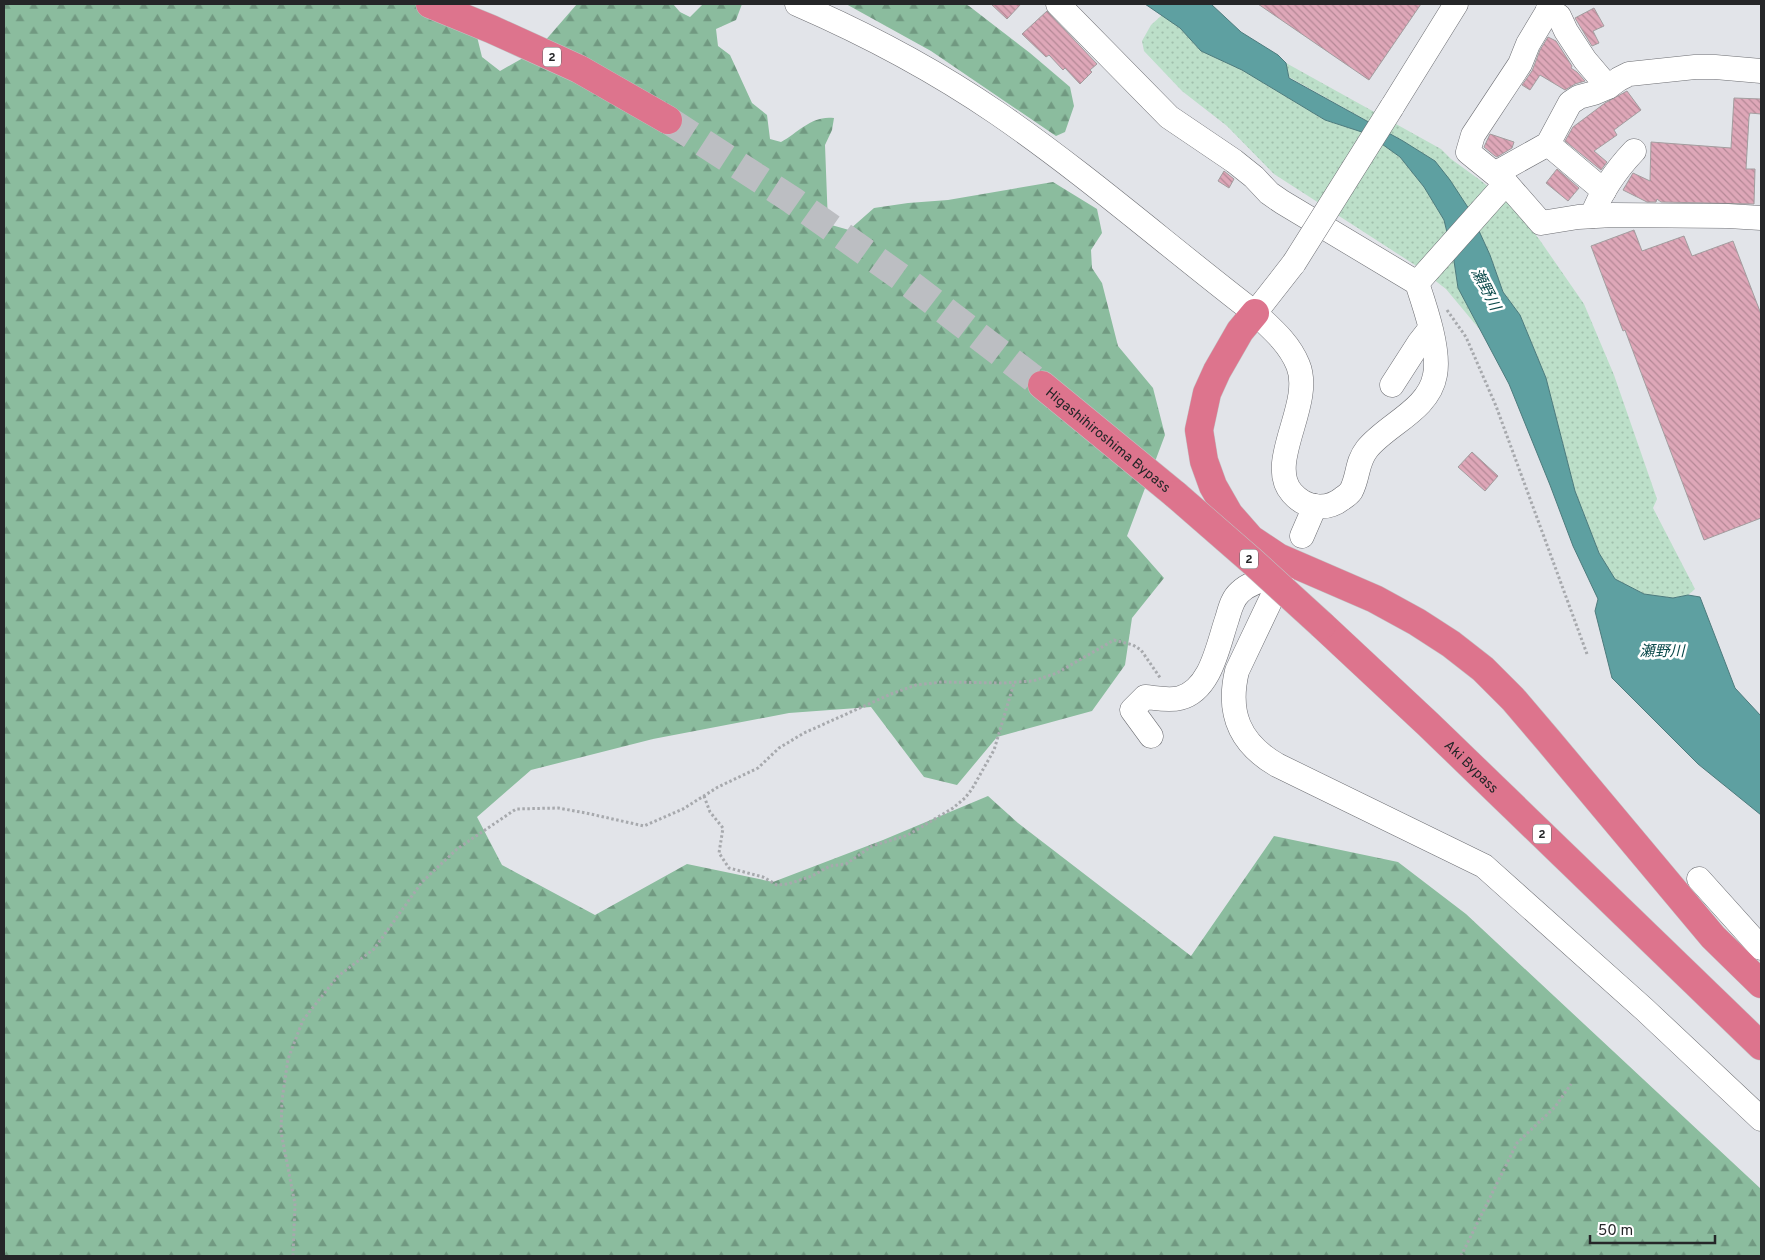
<svg xmlns="http://www.w3.org/2000/svg" width="1765" height="1260" font-family="Overpass,'Noto Sans JP',sans-serif">
  <style>
    .grass { fill: url(#grass-dots) }
    .forest { fill: url(#forest-firs) }
    .water { fill: #5ea0a1; stroke: #4d7b7d }
    .building { fill: url(#building-back-hatch); stroke: #a39d9f }
    .lines { fill: none; stroke-linecap: round; stroke-linejoin: round }
    .highway-tunnel { stroke: #bcbec2; stroke-width: 28; stroke-dasharray: 28 14; stroke-linecap: butt }
    .minor-casing { stroke: #6c6d72; stroke-width: 25 }
    .highway-casing { stroke: #c2c2c3; stroke-width: 29 }
    .path { stroke: #a7a9ad; stroke-width: 3; stroke-dasharray: 2.5 2.5; stroke-linecap: butt }
    .minor { stroke: #fff; stroke-width: 24 }
    .highway { stroke: #dd748d; stroke-width: 28 }
    .minor-bridge-casing { stroke: #6c6d72; stroke-width: 25; stroke-linecap: butt }
    .highway-bridge-casing { stroke: #c2c2c3; stroke-width: 29; stroke-linecap: butt }
    .minor-bridge { stroke: #fff; stroke-width: 24 }
    .highway-bridge { stroke: #dd748d; stroke-width: 28 }
    .labels { text-anchor: middle; stroke-width: 5; stroke-linejoin: round; paint-order: stroke }
    .shield { fill: #fff; stroke: #666768; stroke-width: 1 }
    .shield-label { font-size: 12px; font-weight: bold; fill: #252628 }
    .street-label { font-size: 14px; fill: #252628; stroke: #fff }
    .water-label { font-size: 15px; font-style: italic; fill: #0c4a4b; stroke: #fff }
  </style>
  <defs>
    <pattern id="grass-dots" width="8" height="8" patternUnits="userSpaceOnUse" patternTransform="scale(1.25)"><rect width="8" height="8" fill="#bcdfc9"/><path d="M2 2h.1M6 6h.1" fill="none" stroke="#a1bfad" stroke-width="1.8" stroke-linecap="round"/></pattern>
    <pattern id="forest-firs" width="22" height="20" patternUnits="userSpaceOnUse" patternTransform="scale(1.25)"><rect width="22" height="20" fill="#8bbc9e"/><path d="M5 1l3.5 6h-7zM16 11l3.5 6h-7z" fill="#719981"/></pattern>
    <pattern id="building-back-hatch" width="6" height="6" patternUnits="userSpaceOnUse" patternTransform="scale(1.25)"><rect width="6" height="6" fill="#dea7b8"/><path d="M-1 5l2 2M0 0l6 6M5-1l2 2" fill="none" stroke="#b48896"/></pattern>
  </defs>
  <rect width="100%" height="100%" fill="#e2e4e9"/>
  <g class="grass">
    <polygon points="1162,15 1180,28 1201,51 1242,70 1325,120 1368,134 1400,157 1424,187 1444,220 1454,261 1458,288 1481,331 1446,289 1415,265 1274,174 1227,126 1182,91 1144,51 1142,41 1151,25"/>
    <polygon points="1286,63 1441,149 1451,159 1480,180 1516,209 1539,239 1584,304 1614,375 1657,499 1653,508 1695,589 1688,595 1673,598 1644,594 1615,579 1599,553 1575,491 1546,378 1520,315 1503,292 1490,255 1469,209 1435,161 1403,141 1289,77"/>
  </g>
  <g class="forest">
    <path d="M4,4H469L482,57L500,71L537,50L577,4H673L680,12L690,17L703,4H742L736,20L716,29L718,46L730,55L752,103L767,115L770,139L781,142C799,132 812,115 834,118L832,130L825,145L828,224L849,230L874,208L908,203L948,200L1053,182L1097,209L1102,233L1091,250L1092,268L1102,283L1118,346L1153,388L1165,435L1127,536L1164,578L1132,618L1125,665L1092,711L997,737L957,785L924,777L871,707L789,713L653,739L531,770L477,817L502,865L595,915L687,864L773,882L883,840L988,796L1018,823L1191,956L1274,836L1398,862L1466,914L1761,1189V1256H4Z"/>
    <polygon points="846,4 965,4 969,6 1030,53 1070,87 1074,106 1065,132 1056,136 931,51"/>
  </g>
  <polygon class="water" points="1145,4 1211,4 1241,32 1278,55 1286,63 1289,78 1403,141 1435,161 1450,180 1469,209 1490,255 1503,292 1520,315 1546,378 1575,491 1599,553 1615,579 1644,594 1673,598 1688,595 1700,597 1735,688 1761,716 1761,815 1698,764 1612,678 1595,611 1598,599 1573,546 1550,485 1509,384 1458,288 1454,261 1444,220 1424,187 1400,157 1368,134 1325,120 1242,70 1201,51 1180,28"/>
  <g class="building">
    <polygon points="991,4 1021,4 1007,19"/>
    <polygon points="1258,4 1421,4 1369,80"/>
    <polygon points="1594,8 1604,26 1593,31 1599,43 1592,46 1575,18"/>
    <polygon points="1047,11 1097,64 1090,70 1092,72 1080,84 1065,68 1063,70 1049,55 1046,57 1022,34"/>
    <polygon points="1548,37 1556,41 1572,66 1571,68 1577,72 1585,81 1575,84 1565,90 1540,75 1530,90 1522,85 1532,71 1540,50"/>
    <polygon points="1627,91 1641,110 1614,130 1617,135 1594,151 1607,162 1601,170 1565,141 1573,127 1605,103"/>
    <polygon points="1734,98 1761,99 1761,114 1750,113 1749,117 1746,169 1755,169 1754,204 1661,202 1657,199 1656,202 1647,202 1623,190 1633,173 1650,181 1651,142 1731,148"/>
    <polygon points="1490,134 1514,142 1512,148 1497,157 1495,156 1484,147"/>
    <polygon points="1557,169 1579,188 1568,201 1546,183"/>
    <polygon points="1224,171 1234,179 1229,188 1218,181"/>
    <polygon points="1634,230 1642,251 1684,236 1692,256 1733,241 1761,314 1761,518 1704,540 1625,330 1623,331 1591,246"/>
    <polygon points="1472,452 1498,476 1485,491 1458,467"/>
  </g>
  <g class="lines">
    <polyline class="highway-tunnel" points="668,120 792,200 909,283 1042,385"/>
    <g class="minor-casing">
      <g id="minor">
        <path d="M797,4C866,34 934,70 997,113C1086,174 1169,247 1255,313C1272,329 1289,343 1298,365C1314,404 1265,463 1292,493C1306,509 1327,511 1343,498C1346,496 1349,494 1351,491C1359,476 1356,463 1367,449C1387,424 1429,410 1435,375C1440,350 1425,307 1417,283L1282,202L1269,193L1254,177L1234,161L1169,117L1058,4"/>
        <polyline points="1552,4 1528,44 1520,64 1473,135 1468,152 1506,183 1541,223 1578,217 1613,215 1728,216 1761,218"/>
        <polyline points="1548,9 1559,16 1566,31 1585,60 1608,87"/>
        <polyline points="1392,107 1456,4"/>
        <polyline points="1548,144 1604,191"/>
        <polyline points="1496,173 1548,144 1570,103 1579,97 1594,93 1608,87 1619,79 1629,74 1695,67 1715,67 1761,71"/>
        <path d="M1592,216C1601,192 1616,170 1634,151"/>
        <polyline points="1417,283 1506,183"/>
        <polyline points="1255,313 1294,263"/>
        <polyline points="1392,385 1419,343 1430,329"/>
        <polyline points="1302,536 1315,506"/>
        <path d="M1285,570L1237,671C1227,713 1239,743 1277,765L1484,866L1644,1009L1761,1119"/>
        <path d="M1151,736L1132,710L1145,697C1156,698 1169,701 1180,698C1211,690 1218,645 1227,619C1230,609 1232,599 1240,592C1251,581 1269,579 1283,574"/>
        <polyline points="1699,879 1761,948"/>
      </g>
    </g>
    <g class="highway-casing">
      <g id="highway">
        <polyline points="430,4 491,29 579,69 668,120"/>
        <polyline points="1255,313 1240,331 1217,371 1207,393 1199,430 1204,461 1213,486 1229,514 1251,539 1278,557 1375,599 1417,622 1451,644 1483,669 1513,699 1548,740 1713,937 1761,984"/>
        <path id="s1" d="M1042,385L1176,495"/>
        <path id="s2" d="M1322,625L1429,725L1761,1046"/>
      </g>
    </g>
    <g class="path">
      <polyline points="1447,310 1466,337 1496,406 1587,654"/>
      <polyline points="704,796 710,812 723,828 719,853 729,868 763,877 777,885 788,884 812,876 830,866 846,864 872,846 908,835 953,808 965,798 972,789 994,750 1014,683"/>
      <polyline points="293,1256 295,1204 281,1132 282,1100 288,1059 303,1020 338,976 374,949 422,882 457,849 516,809 558,808 586,813 644,826 683,809 718,787 758,768 779,748 804,733 891,694 916,685 942,682 1003,683 1033,681 1057,673 1114,640 1133,645 1141,650 1161,679"/>
      <polyline points="1461,1256 1517,1143 1555,1107 1571,1084"/>
    </g>
    <use href="#minor" class="minor"/>
    <use href="#highway" class="highway"/>
    <g class="minor-bridge-casing">
      <polyline id="minor-bridge" points="1294,263 1392,107"/>
    </g>
    <g class="highway-bridge-casing">
      <polyline id="highway-bridge" points="1176,495 1254,563 1322,625"/>
    </g>
    <use href="#minor-bridge" class="minor-bridge"/>
    <use href="#highway-bridge" class="highway-bridge"/>
  </g>
  <g class="labels">
    <g class="shield">
      <rect x="543" y="47.5" width="18" height="19" rx="4"/>
      <rect x="1240" y="549.5" width="18" height="19" rx="4"/>
      <rect x="1533" y="824.5" width="18" height="19" rx="4"/>
    </g>
    <g class="shield-label">
      <text x="552" y="61">2</text>
      <text x="1249" y="563">2</text>
      <text x="1542" y="838">2</text>
    </g>
    <g class="street-label">
      <text dy="5" stroke="none"><textPath href="#s1" startOffset="86">Higashihiroshima Bypass</textPath></text>
      <text dy="5" stroke="none"><textPath href="#s2" startOffset="206">Aki Bypass</textPath></text>
    </g>
    <g class="water-label">
      <text transform="translate(1486 289) rotate(63)" y="5">瀬野川</text>
      <text x="1662" y="656">瀬野川</text>
    </g>
  </g>
  <rect width="1765" height="1260" fill="none" stroke="#252628" stroke-width="10"/>
  <path d="M1590 1235v8h125v-8" fill="none" stroke="#252628" stroke-width="2.5"/>
  <text x="1598" y="1235" font-size="15" fill="#252628" stroke="#ffffff" stroke-width="4" paint-order="stroke">50 m</text>
</svg>
